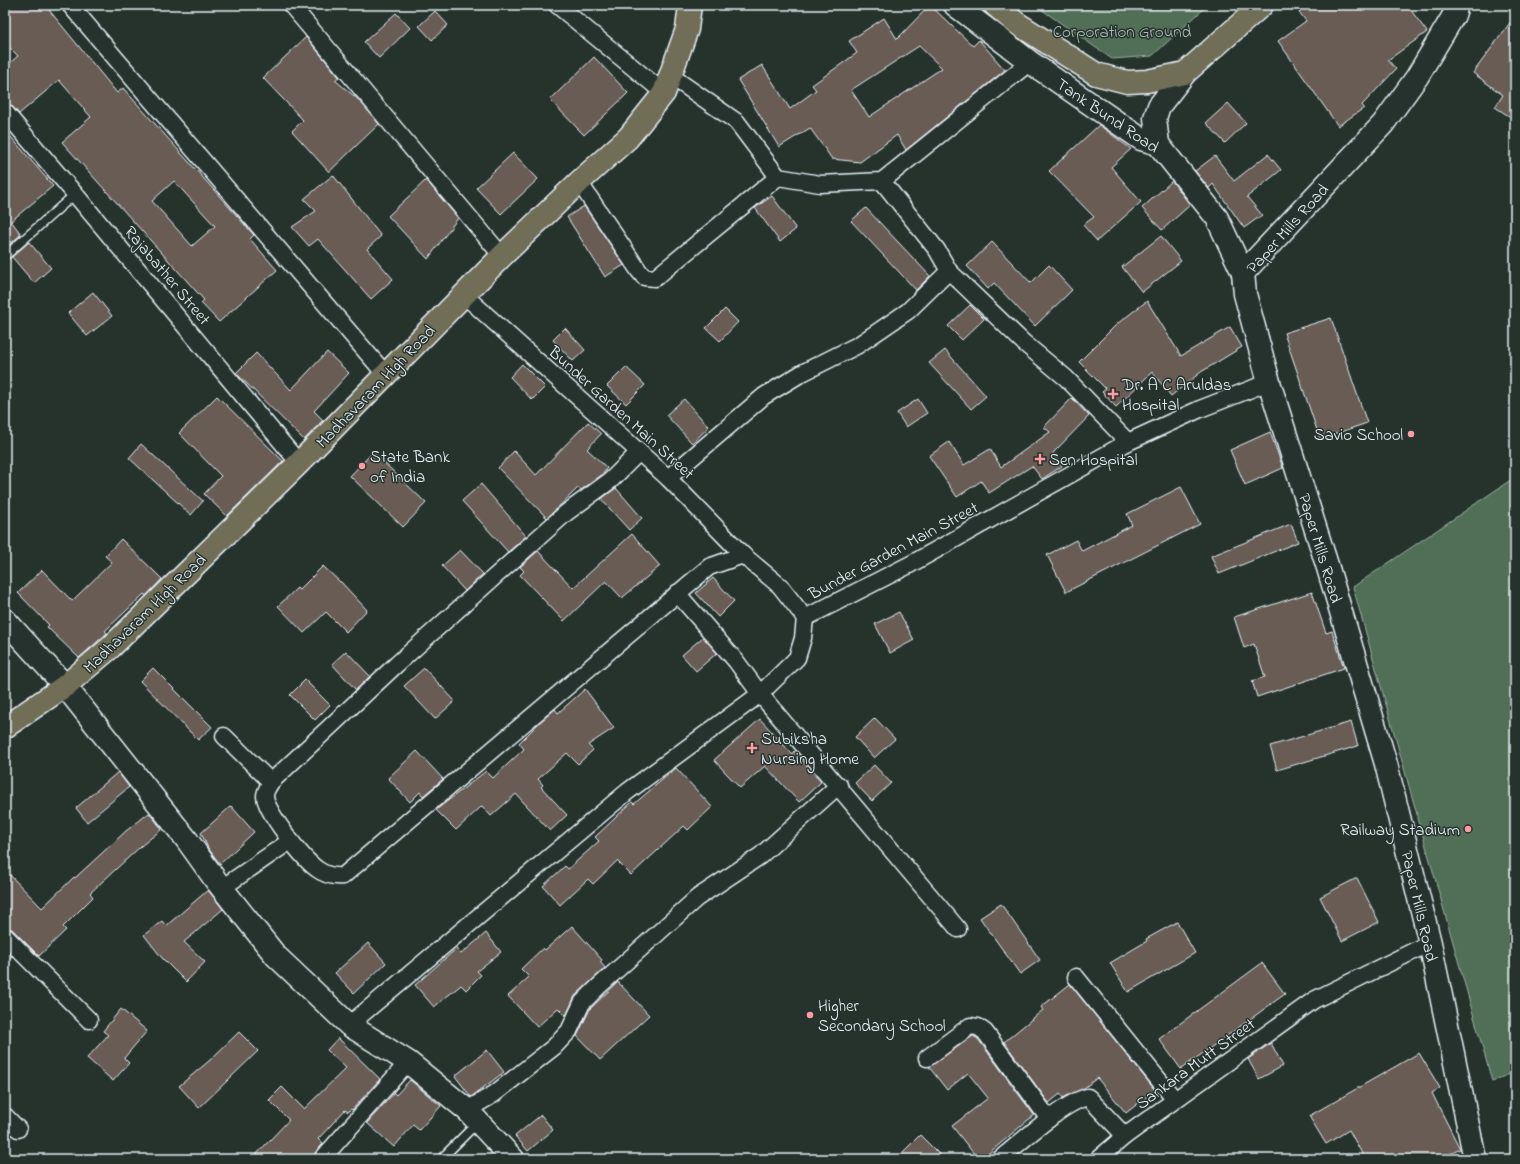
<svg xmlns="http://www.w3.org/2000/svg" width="1520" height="1164" font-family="'Indie Flower',sans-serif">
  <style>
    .green { fill: #516e56; stroke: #9cb0a7 }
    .building { fill: #685c55; stroke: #e8f1f8; fill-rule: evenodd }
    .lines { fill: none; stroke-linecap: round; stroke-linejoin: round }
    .lane-casing { stroke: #e8f1f8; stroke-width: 11 }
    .street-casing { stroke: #e8f1f8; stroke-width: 19 }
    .secondary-casing { stroke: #e8f1f8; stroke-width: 25 }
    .primary-casing { stroke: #e8f1f8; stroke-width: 25 }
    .lane { stroke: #26332d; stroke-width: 8 }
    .street { stroke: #26332d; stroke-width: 16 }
    .secondary { stroke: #26332d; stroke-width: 22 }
    .primary { stroke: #716e59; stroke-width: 22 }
    .poi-dot { fill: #ff9aa2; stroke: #26332d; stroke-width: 1.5 }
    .labels { text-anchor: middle; stroke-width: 3; stroke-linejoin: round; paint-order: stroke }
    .park-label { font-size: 17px; fill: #acbdb7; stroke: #26332d }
    .street-label { font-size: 17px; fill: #e8f1f8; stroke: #26332d }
    .poi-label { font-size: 17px; fill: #e8f1f8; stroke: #26332d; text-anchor: start }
  </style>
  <rect width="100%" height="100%" fill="#26332d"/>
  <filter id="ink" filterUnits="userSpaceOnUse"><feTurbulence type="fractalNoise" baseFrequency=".025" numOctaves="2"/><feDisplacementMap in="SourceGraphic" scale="8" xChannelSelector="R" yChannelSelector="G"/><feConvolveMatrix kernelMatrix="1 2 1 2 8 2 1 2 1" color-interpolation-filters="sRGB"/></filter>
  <g filter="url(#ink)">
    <g class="green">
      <polygon points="1035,5 1208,5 1152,56 1112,59"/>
      <polygon points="1515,477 1515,1072 1492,1081 1353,587"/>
    </g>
    <g class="building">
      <path d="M5,5H45L117,93L123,88L254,235L250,239L277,270L219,322L201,303L204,300L62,142L91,117L59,80L19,114L12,106L5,103V67L18,56L5,43ZM174,181L215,226L192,246L152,201Z"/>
      <path d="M930,5L973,46L979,40L1005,70L906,150L897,135L860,162L832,159L810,128L779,147L738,80L762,65L790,109L816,90L812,85L857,53L849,41L884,18L897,39ZM919,46L942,68L869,117L851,90Z"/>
      <polygon points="1305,5 1407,5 1427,32 1388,60 1396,69 1362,105 1364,108 1338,126 1278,41 1306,21 1299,12"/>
      <polygon points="435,11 448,25 432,40 419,26"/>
      <polygon points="396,13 410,28 379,58 364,42"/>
      <polygon points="1515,16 1515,120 1495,107 1503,95 1473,73"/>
      <polygon points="306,37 339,77 335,80 360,101 379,124 329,172 292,131 303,120 263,78"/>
      <polygon points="594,57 628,93 584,135 550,100"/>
      <polygon points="1228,103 1246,123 1225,143 1206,123"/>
      <polygon points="1099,125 1131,149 1111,167 1141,202 1097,241 1083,225 1094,217 1049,171"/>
      <polygon points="5,130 53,186 11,221 21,234 5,249"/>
      <polygon points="513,153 538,179 501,214 476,188"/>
      <polygon points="1268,154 1281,170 1247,197 1262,215 1244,228 1213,184 1209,188 1195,171 1215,156 1234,181"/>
      <polygon points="333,175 381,236 367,249 393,279 371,299 318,239 309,246 292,227 316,211 304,199"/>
      <polygon points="426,180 458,218 428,259 388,216"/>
      <polygon points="1172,181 1190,205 1162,230 1142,208"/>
      <polygon points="772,196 796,229 780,242 755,208"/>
      <polygon points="584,206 624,265 605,277 567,217"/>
      <polygon points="866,208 930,276 916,290 851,221"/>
      <polygon points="1161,236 1181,261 1142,292 1122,267"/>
      <polygon points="29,242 51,268 34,283 12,257"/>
      <polygon points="992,242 1031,283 1049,265 1072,290 1035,326 994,283 988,289 967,266"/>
      <polygon points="93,292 112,316 87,336 68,313"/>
      <polygon points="1147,301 1181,356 1230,327 1242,347 1201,372 1171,396 1152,372 1116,407 1102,392 1106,389 1079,362 1117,324"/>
      <polygon points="970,305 984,319 962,340 948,326"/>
      <polygon points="725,309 738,322 720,341 706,328"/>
      <polygon points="1331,318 1367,423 1320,439 1284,333"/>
      <polygon points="565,328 585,350 573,361 553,340"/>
      <polygon points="945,350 986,396 971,409 929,363"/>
      <polygon points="327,352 349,373 314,411 323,420 304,440 236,373 256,353 291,390"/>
      <polygon points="522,364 545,387 532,400 510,377"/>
      <polygon points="626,367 645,385 626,404 607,386"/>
      <polygon points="217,396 283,461 227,516 204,494 221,476 179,433"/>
      <polygon points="1072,398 1089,416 1053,453 1062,466 1042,479 1032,466 989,493 981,481 957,497 929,456 949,442 964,465 990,449 1001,467 1050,432 1044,427"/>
      <polygon points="684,399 709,427 692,443 666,415"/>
      <polygon points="918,399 927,413 906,427 897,413"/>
      <polygon points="588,422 601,434 587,449 607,468 603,474 581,490 578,488 547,518 498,468 514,451 536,475"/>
      <polygon points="1270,432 1283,468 1245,485 1230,450"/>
      <polygon points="141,444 203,501 191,515 129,458"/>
      <polygon points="373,452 426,503 403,527 350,476"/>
      <polygon points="481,484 526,536 508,552 462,501"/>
      <polygon points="1181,487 1200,524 1066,592 1047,555 1076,540 1082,551 1132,525 1127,514"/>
      <polygon points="616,488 642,518 629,530 601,499"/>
      <polygon points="1291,524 1298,542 1219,574 1211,556"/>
      <polygon points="632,534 660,566 622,598 606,581 564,621 520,575 524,571 520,567 538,551 573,588"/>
      <polygon points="121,539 162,579 146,596 144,594 105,631 107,633 79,658 47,627 49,625 18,593 42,570 72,601 112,562 105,556"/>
      <polygon points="460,550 483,574 465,591 442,566"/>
      <polygon points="323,566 340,582 341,582 367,610 346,632 326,612 304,633 278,606 297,588 299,590"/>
      <polygon points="713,578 734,601 718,617 696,593"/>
      <polygon points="1312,592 1326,633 1332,631 1344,668 1257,697 1252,681 1265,677 1254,644 1244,648 1234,617"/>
      <polygon points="899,612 914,640 890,653 875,624"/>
      <polygon points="703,637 717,653 696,671 682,655"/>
      <polygon points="346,651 370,676 356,690 332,664"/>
      <polygon points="153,668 212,727 198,740 140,681"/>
      <polygon points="424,668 455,701 435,719 404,686"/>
      <polygon points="305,680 330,705 315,720 290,695"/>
      <polygon points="585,689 614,728 588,745 593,750 578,764 567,753 538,779 543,785 541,787 567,815 550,831 516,794 491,816 482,806 456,830 436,810 486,771 493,778 524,749 519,743 539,723 555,709 558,713"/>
      <polygon points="875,718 895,739 874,758 855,737"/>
      <polygon points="760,719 792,754 794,751 821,782 799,802 765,766 740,788 714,760"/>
      <polygon points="1351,722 1358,746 1277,770 1270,746"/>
      <polygon points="417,751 443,779 423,796 420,792 410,802 388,778"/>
      <polygon points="874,765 891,783 872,801 855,783"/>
      <polygon points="676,768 712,807 688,830 684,826 631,875 617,861 593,884 588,879 560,905 543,886 565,866 568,869 599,841 595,837 632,802 634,804"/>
      <polygon points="118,772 129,787 87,822 76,808"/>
      <polygon points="231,806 254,832 220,864 208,848 201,833"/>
      <polygon points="149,813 162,829 141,846 90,893 93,897 63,927 66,930 39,956 12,929 5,927 5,870 42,908 74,877 75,878 126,831"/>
      <polygon points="1357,878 1379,922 1342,941 1320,897"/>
      <polygon points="208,890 223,909 184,942 205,962 186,982 162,958 144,935 162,921 166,926"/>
      <polygon points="1001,904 1040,960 1020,974 980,918"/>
      <polygon points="1177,922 1195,953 1128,992 1110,963 1147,941 1146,939"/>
      <polygon points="572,926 602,960 600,962 605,968 575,996 566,1016 558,1008 537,1027 508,996 529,977 521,969 543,948 545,950"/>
      <polygon points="486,933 501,952 477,971 481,975 466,990 461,985 434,1007 415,985 456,949 461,954"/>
      <polygon points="368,943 386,963 354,993 335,973"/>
      <polygon points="5,949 12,956 5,963"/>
      <polygon points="1262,963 1285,994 1181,1069 1159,1039"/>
      <polygon points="618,982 649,1015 600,1060 577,1036 590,1009"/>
      <polygon points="1070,984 1155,1090 1126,1113 1097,1078 1084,1088 1063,1098 1060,1094 1049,1103 1004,1042 1043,1010 1041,1007"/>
      <polygon points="121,1009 147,1031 124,1058 129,1063 113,1081 87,1058 108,1035 103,1031"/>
      <polygon points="239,1032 258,1051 199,1108 179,1086 209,1061"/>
      <polygon points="973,1036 978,1039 1034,1115 982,1159 978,1159 952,1126 988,1098 968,1073 947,1090 929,1067"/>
      <polygon points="338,1038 380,1079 352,1110 351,1109 348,1112 345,1110 318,1139 323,1144 315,1153 313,1159 252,1159 289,1120 269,1100 282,1087 304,1109 346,1068 327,1050"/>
      <polygon points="1271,1043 1283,1066 1259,1079 1248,1059"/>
      <polygon points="487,1050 504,1072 471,1097 455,1076"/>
      <polygon points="1419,1053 1440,1088 1432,1093 1460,1149 1441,1159 1365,1159 1349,1130 1326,1144 1309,1116"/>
      <polygon points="410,1080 441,1106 419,1130 413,1125 394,1147 367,1123 394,1093 396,1095"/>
      <polygon points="541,1115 553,1130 528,1151 515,1136"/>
      <polygon points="920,1135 944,1159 896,1159"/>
    </g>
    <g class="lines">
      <g class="lane-casing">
        <g id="lane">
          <polyline points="5,256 75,194"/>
          <polyline points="441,1159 477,1123"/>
        </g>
      </g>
      <g class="street-casing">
        <g id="street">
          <polyline points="70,5 386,375"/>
          <polyline points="291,5 502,256"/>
          <polyline points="557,5 664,93"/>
          <polyline points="671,76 737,122 778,177 820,184 882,181 1030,62"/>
          <polyline points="5,112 75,194 299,463"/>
          <polyline points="882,181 937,250 949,271 1024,343 1066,378 1128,442"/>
          <polyline points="579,182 639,271 644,277 655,278 778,177"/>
          <polyline points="464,295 668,478 743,555 780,586 805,618 911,564 1128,442 1200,409 1269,382"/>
          <path d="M639,452L611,480L566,513L397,664L271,782C268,787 265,791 265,796C265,811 304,860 317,869C325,875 333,877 343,876L709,567L743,555"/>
          <polyline points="668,478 764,396 802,373 858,345 908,311 949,271"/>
          <polyline points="677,593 736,661 760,694 958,929"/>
          <polyline points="224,736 271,782"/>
          <polyline points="222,888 290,841"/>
          <polyline points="5,936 89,1020"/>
          <polyline points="1076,977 1175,1100"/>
          <polyline points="349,1025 627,792 760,694 797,658 803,638 805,618"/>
          <polyline points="927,1058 970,1026 978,1027 985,1032 1049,1119"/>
          <polyline points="467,1110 494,1094 554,1047 569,1031 582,1003 598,987 697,898 760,856 839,785"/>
          <polyline points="5,1116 18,1129"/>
          <polyline points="322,1159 408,1062"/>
          <path d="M1000,1159C1020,1143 1065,1101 1088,1097L1125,1136L1314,1000L1430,943"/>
          <polyline points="1098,1159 1125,1136"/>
        </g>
      </g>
      <g class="secondary-casing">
        <g id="secondary">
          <polyline points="955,5 1030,62 1141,139 1158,144 1217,218 1243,273 1245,294 1269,382 1328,568 1386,764 1430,943 1475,1159"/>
          <polyline points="1158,144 1155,118 1159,106 1185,73"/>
          <polyline points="1243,273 1383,124 1417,77 1454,15 1457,5"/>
          <polyline points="5,620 65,686 187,840 217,882 276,956 349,1025 408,1062 467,1110 513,1159"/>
        </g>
      </g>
      <g class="primary-casing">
        <g id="primary">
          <polyline points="995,5 1015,22 1096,74 1127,82 1147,81 1185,73 1262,5"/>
          <polyline points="5,727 65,686 111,647 299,463 502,256 579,182 628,138 664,93 687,29 690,5"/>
        </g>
      </g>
      <use href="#lane" class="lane"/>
      <use href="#street" class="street"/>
      <use href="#secondary" class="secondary"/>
      <use href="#primary" class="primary"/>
    </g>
  </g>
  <g class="poi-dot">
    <path d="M1111 388h4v4h4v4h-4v4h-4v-4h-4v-4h4z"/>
    <circle cx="1411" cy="434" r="4"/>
    <path d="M1038 453h4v4h4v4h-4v4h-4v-4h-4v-4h4z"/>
    <circle cx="362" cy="466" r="4"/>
    <path d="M750 742h4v4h4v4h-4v4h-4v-4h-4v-4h4z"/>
    <circle cx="1468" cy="829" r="4"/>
    <circle cx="810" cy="1015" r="4"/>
  </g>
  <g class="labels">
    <g class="park-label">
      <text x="1122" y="37">Corporation Ground</text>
    </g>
    <g class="street-label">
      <text transform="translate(1108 115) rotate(34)" y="6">Tank Bund Road</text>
      <text transform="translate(1287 228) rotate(-48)" y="6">Paper Mills Road</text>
      <text transform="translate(168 275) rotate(50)" y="6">Rajabather Street</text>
      <text transform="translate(375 386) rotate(-46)" y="6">Madhavaram High Road</text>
      <text transform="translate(622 412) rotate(42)" y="6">Bunder Garden Main Street</text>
      <text transform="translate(1321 548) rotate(73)" y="6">Paper Mills Road</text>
      <text transform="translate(893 550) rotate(-28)" y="6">Bunder Garden Main Street</text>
      <text transform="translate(144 613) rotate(-44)" y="6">Madhavaram High Road</text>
      <text transform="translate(1420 906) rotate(77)" y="6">Paper Mills Road</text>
      <text transform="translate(1195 1063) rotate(-36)" y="6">Sankara Mutt Street</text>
    </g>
    <g class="poi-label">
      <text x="1122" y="390">Dr. A C Aruldas<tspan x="1122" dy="20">Hospital</tspan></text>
      <text x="1403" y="440" text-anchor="end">Savio School</text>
      <text x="370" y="462">State Bank<tspan x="370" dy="20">of India</tspan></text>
      <text x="1049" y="465">Sen Hospital</text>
      <text x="761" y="744">Subiksha<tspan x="761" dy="20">Nursing Home</tspan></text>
      <text x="1460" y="835" text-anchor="end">Railway Stadium</text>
      <text x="818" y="1011">Higher<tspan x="818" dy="20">Secondary School</tspan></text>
    </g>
  </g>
  <rect width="1520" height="1164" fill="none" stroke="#26332d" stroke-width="20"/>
  <rect x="10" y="10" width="1500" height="1144" fill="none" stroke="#e8f1f8" stroke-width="1.5" filter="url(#ink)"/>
</svg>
